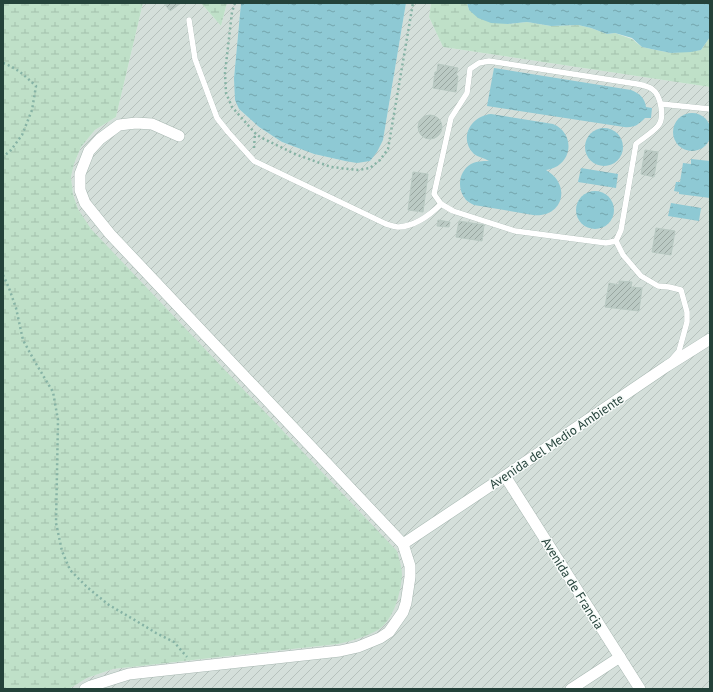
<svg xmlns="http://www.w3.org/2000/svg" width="713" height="692" font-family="'PT Sans',sans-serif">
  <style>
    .industrial { fill: url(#industrial-furrows) }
    .wetland { fill: url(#wetland-marsh) }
    .water { fill: url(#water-ripples) }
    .building { fill: url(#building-hatch); stroke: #b8c9c2 }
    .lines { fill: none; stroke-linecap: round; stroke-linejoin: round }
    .service-casing { stroke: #a8b8b2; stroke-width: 6 }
    .minor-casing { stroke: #a8b8b2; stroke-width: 12 }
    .path { stroke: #86b3a5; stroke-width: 2.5; stroke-dasharray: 2 3; stroke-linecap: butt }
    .service { stroke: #fff; stroke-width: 5.5 }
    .minor { stroke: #fff; stroke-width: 11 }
    .labels { text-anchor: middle; stroke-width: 3; stroke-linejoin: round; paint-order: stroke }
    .street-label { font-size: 13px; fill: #24423a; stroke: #f7fbf9 }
  </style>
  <defs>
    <pattern id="industrial-furrows" width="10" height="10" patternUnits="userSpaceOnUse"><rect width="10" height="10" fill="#d4dfda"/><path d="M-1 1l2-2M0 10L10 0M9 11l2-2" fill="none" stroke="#b6c1bc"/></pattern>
    <pattern id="wetland-marsh" width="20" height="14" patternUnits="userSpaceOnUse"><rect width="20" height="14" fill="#bfe0c8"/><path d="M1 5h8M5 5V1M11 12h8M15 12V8" fill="none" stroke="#a4c1ad"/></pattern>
    <pattern id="water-ripples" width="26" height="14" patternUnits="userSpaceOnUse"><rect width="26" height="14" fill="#8ec9d4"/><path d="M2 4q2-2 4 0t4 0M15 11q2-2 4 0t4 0" fill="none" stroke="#74a5ad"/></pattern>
    <pattern id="building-hatch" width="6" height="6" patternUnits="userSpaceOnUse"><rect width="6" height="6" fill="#bbcac4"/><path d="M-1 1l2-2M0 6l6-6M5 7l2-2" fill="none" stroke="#98a6a0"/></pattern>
  </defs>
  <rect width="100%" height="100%" fill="#e6efeb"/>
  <polygon class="industrial" points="143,3 201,3 221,26 227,3 241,3 234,78 239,109 259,127 282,142 314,154 345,161 383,140 406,3 431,3 429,17 443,47 710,87 710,689 69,689 87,678 113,669 338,644 386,623 392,613 397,600 90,229 78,209 73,194 71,177 74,164 81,147 95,130 116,117"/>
  <g class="wetland">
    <path d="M3,3H143L116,117L95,130L81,147L74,164L71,177L73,194L78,209L91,229L397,551C399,559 402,567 402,575C401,592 394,620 378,630C365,637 352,641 338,644L113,669L87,678L69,689H3Z"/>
    <polygon points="201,3 227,3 221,26"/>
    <polygon points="431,3 467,3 469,10 508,24 527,22 551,26 578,25 591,28 607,34 615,33 632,39 642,47 656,50 671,53 701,50 710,37 710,87 443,47 429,17"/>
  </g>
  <g class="water">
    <polygon points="241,3 406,3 383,140 377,152 370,161 357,163 345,161 314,154 282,142 259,127 239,109 235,100 234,78"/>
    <polygon points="467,3 710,3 710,37 701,50 691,52 671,53 656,50 642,47 632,38 615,33 607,34 591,28 578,25 551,26 527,22 508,24 491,23 478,18 469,10"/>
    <path d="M494,68L631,90C639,93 645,98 646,107L652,108L651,118H645C638,125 634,128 624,127L487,106Z"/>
    <circle cx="692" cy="132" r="19"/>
    <path d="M491,114L553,124C577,134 572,167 546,170C572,185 563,218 533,215L474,205C470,203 466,201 464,197C457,187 459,171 471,164C477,161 482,161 489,161C484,158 478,157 474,154C458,138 471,116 491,114Z"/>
    <circle cx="604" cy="147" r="19"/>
    <polygon points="691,159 710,161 710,198 679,194 679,192 674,191 676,182 680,182 683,163 691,164"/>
    <polygon points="581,168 618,174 616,188 578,182"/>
    <circle cx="595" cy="210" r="19"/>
    <polygon points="671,203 701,208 699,221 668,216"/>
  </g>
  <g class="building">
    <polygon points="164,3 181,3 170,11"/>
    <polygon points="438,64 458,68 456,75 458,76 456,92 433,88 435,72 437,72"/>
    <circle cx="430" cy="127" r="12"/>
    <polygon points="645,150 658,152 654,177 641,174"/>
    <polygon points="413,172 428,174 423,212 408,210"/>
    <polygon points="438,220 450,222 449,227 437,226"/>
    <polygon points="459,221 484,225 482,241 456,237"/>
    <polygon points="656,228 675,231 671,255 652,252"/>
    <polygon points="619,281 632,282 631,287 642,288 639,311 605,307 609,283 619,285"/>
  </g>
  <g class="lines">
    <g class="service-casing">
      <g id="service">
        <path d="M189,20L195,59L217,118L228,132L254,161L386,224C390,225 395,227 399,227C415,226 430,215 441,204"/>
        <path d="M489,61L637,84C642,85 648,86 652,89C661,95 665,118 658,126C652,133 643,138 636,144L621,230L616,241L606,243L515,231L453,211L441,204L434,194L451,118L467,93L470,69L479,63Z"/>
        <polyline points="661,104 710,109"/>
        <polyline points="616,241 623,255 641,276 658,286 669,287 681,290 687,312 687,322 679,351 672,359"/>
      </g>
    </g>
    <g class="minor-casing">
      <g id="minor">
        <polyline points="505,476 640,689"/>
        <polyline points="403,544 505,476 667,366 710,339"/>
        <polyline points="85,689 91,686 129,674 340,651 358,647 380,638 389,632 403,612 406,603 410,577 410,566 403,544 110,234 85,203 80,190 80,174 89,151 100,139 119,125 136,123 152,124 179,136"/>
        <polyline points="571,689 620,657"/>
      </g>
    </g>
    <g class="path">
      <polyline points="235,3 232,12 225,73 226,93 232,107 255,133 260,137 295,154 331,167 358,170 370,168 380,160 388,149 413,3"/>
      <path d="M3,63C17,68 25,76 36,86L32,110L22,135L11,150L3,157"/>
      <polyline points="254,148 255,133"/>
      <polyline points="3,275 9,288 16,308 23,340 35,362 53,392 58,420 56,523 62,551 70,570 88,588 109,605 138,622 156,633 174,642 187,657"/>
    </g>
    <use href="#service" class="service"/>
    <use href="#minor" class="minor"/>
  </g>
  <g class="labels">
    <g class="street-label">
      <text transform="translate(556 441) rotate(-34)" y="5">Avenida del Medio Ambiente</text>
      <text transform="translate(573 583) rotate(58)" y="5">Avenida de Francia</text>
    </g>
  </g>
  <rect width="713" height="692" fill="none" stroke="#24423a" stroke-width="8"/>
</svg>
